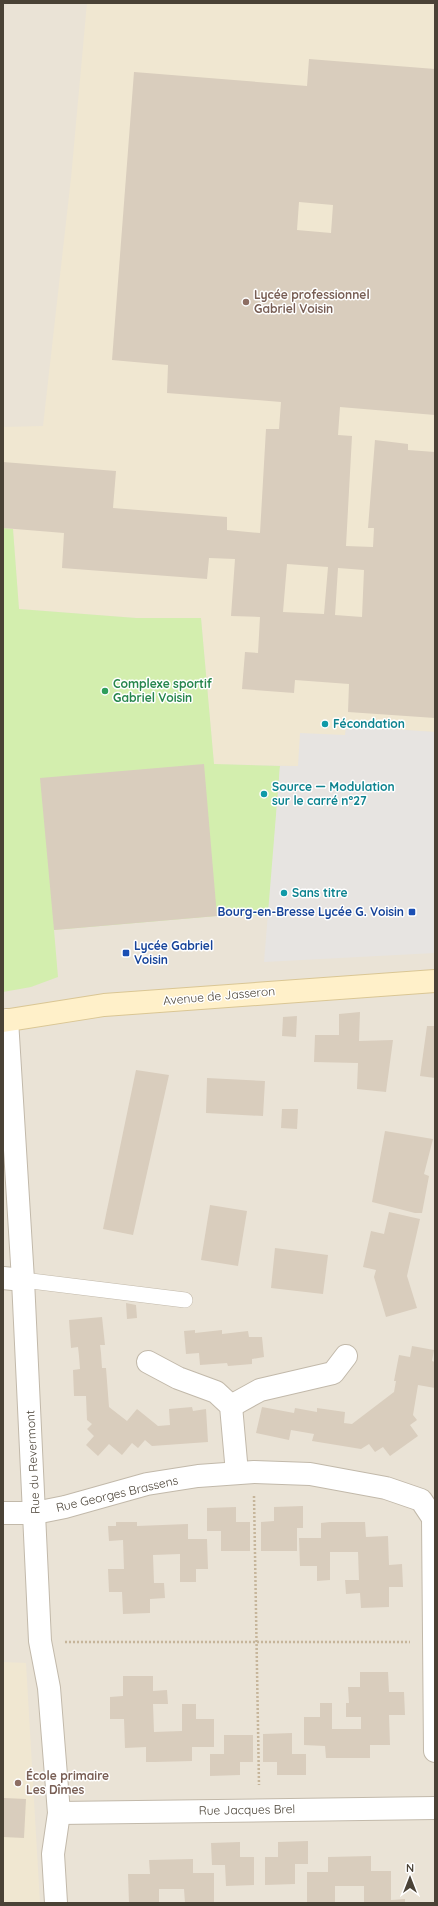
<svg xmlns="http://www.w3.org/2000/svg" width="438" height="1906" font-family="Quicksand,sans-serif">
  <style>
    .residential { fill: #eae3d6 }
    .education { fill: #f0e7d1 }
    .green { fill: #d3eeae }
    .parking { fill: #e7e4e1 }
    .building { fill: #d9cdbd; fill-rule: evenodd }
    .lines { fill: none; stroke-linecap: round; stroke-linejoin: round }
    .service-casing { stroke: #c2b9aa; stroke-width: 16 }
    .minor-casing { stroke: #c2b9aa; stroke-width: 24 }
    .secondary-casing { stroke: #dac694; stroke-width: 24 }
    .path { stroke: #c6b59a; stroke-width: 2.5; stroke-dasharray: 2 2; stroke-linecap: butt }
    .service { stroke: #fff; stroke-width: 15 }
    .minor { stroke: #fff; stroke-width: 22 }
    .secondary { stroke: #fff0c9; stroke-width: 22 }
    .education-dot { fill: #8d6e63; stroke: #fff; stroke-width: 1.5 }
    .leisure-dot { fill: #2e9e5b; stroke: #fff; stroke-width: 1.5 }
    .culture-dot { fill: #0f9aa8; stroke: #fff; stroke-width: 1.5 }
    .transit-dot { fill: #1a4fb4; stroke: #fff; stroke-width: 1.5 }
    .labels { text-anchor: middle; stroke-width: 3; stroke-linejoin: round; paint-order: stroke }
    .education-label { font-size: 12px; font-weight: bold; fill: #785e54; stroke: #fff; text-anchor: start }
    .leisure-label { font-size: 12px; font-weight: bold; fill: #27864d; stroke: #fff; text-anchor: start }
    .culture-label { font-size: 12px; font-weight: bold; fill: #0d838f; stroke: #fff; text-anchor: start }
    .transit-label { font-size: 12px; font-weight: bold; fill: #164399; stroke: #fff; text-anchor: end }
    .street-label { font-size: 12px; fill: #4a4236; stroke: #fff }
  </style>
  <rect width="100%" height="100%" fill="#f6f1e9"/>
  <rect class="residential" x="3" y="3" width="432" height="1900"/>
  <g class="education">
    <polygon points="87,3 435,3 435,732 346,726 346,735 298,766 214,764 201,618 136,618 19,609 13,529 3,528 3,427 43,426 71,178"/>
    <polygon points="3,1662 26,1663 40,1903 3,1903"/>
  </g>
  <polygon class="green" points="3,528 13,529 19,609 136,618 201,618 214,764 280,766 269,915 217,916 54,930 58,977 31,987 3,992"/>
  <polygon class="parking" points="346,726 435,732 435,953 264,962 280,766 298,766 300,733 345,735"/>
  <g class="building">
    <path d="M309,59L435,69V415L340,407L338,435L352,436L346,546L373,547L374,528H368L375,440L408,444V450L435,452V718L348,712L349,684L295,680L294,693L242,689L245,652L258,653L260,617L231,616L235,559L209,558L207,579L62,568L64,533L3,528V462L116,471L113,508L227,517V530L260,533L266,429H279L281,402L167,393L168,365L112,360L134,72L307,86ZM299,202L333,205L331,233L297,230ZM287,564L328,567L324,614L283,612ZM338,568L364,570L362,617L335,615Z"/>
    <polygon points="204,764 217,916 54,930 40,778"/>
    <polygon points="360,1012 359,1041 393,1040 386,1092 357,1089 358,1063 314,1062 315,1035 339,1035 339,1014"/>
    <polygon points="297,1016 296,1037 282,1036 283,1017"/>
    <polygon points="427,1026 435,1026 435,1078 420,1076"/>
    <polygon points="136,1070 169,1075 133,1235 103,1229"/>
    <polygon points="207,1078 265,1081 263,1116 206,1113"/>
    <polygon points="282,1109 298,1109 297,1129 281,1128"/>
    <polygon points="385,1131 433,1139 424,1174 429,1176 422,1213 415,1213 372,1202"/>
    <polygon points="210,1205 247,1211 238,1266 201,1260"/>
    <polygon points="389,1212 420,1219 407,1276 417,1308 386,1317 374,1277 376,1270 363,1267 371,1231 384,1234"/>
    <polygon points="275,1248 328,1255 323,1294 271,1288"/>
    <polygon points="126,1303 136,1305 137,1318 127,1319"/>
    <polygon points="102,1317 105,1345 100,1345 101,1353 102,1368 106,1368 109,1407 127,1421 137,1409 158,1426 170,1425 169,1409 192,1407 193,1411 206,1409 208,1442 152,1446 145,1440 138,1448 132,1443 122,1455 109,1444 98,1456 86,1445 94,1436 87,1429 92,1424 87,1420 86,1396 74,1396 73,1370 80,1369 79,1356 78,1347 71,1348 69,1320"/>
    <polygon points="195,1330 195,1333 222,1330 222,1334 248,1331 249,1337 262,1337 264,1357 252,1359 252,1364 228,1366 227,1363 200,1365 199,1353 186,1354 184,1331"/>
    <polygon points="412,1346 434,1350 432,1361 435,1362 435,1388 418,1385 413,1415 417,1420 410,1425 418,1436 390,1456 383,1447 375,1452 369,1444 361,1449 312,1441 314,1434 291,1430 289,1440 256,1433 262,1407 294,1413 295,1408 317,1412 317,1408 345,1412 344,1423 352,1424 394,1392 396,1381 394,1381 399,1355 410,1357"/>
    <polygon points="303,1506 303,1528 297,1528 297,1551 261,1551 261,1522 274,1521 274,1507"/>
    <polygon points="236,1507 236,1522 250,1522 250,1551 221,1551 221,1531 207,1531 207,1508"/>
    <polygon points="116,1522 137,1522 137,1526 188,1524 188,1539 207,1539 208,1569 196,1569 196,1582 180,1582 180,1554 153,1555 154,1583 164,1583 165,1598 150,1599 150,1613 123,1614 122,1592 109,1592 108,1569 124,1569 123,1540 109,1541 108,1526 116,1526"/>
    <polygon points="330,1522 365,1522 366,1537 388,1536 389,1565 402,1564 403,1587 389,1587 389,1607 361,1608 360,1593 346,1594 345,1580 359,1580 358,1552 330,1552 330,1580 317,1581 317,1566 300,1566 299,1538 321,1538 321,1523"/>
    <polygon points="360,1672 388,1672 389,1692 404,1692 405,1715 389,1715 390,1745 370,1745 370,1758 326,1758 325,1746 304,1745 304,1717 320,1717 320,1703 332,1703 332,1729 361,1729 361,1717 346,1717 346,1703 349,1703 348,1687 360,1687"/>
    <polygon points="123,1676 153,1676 153,1691 167,1690 168,1704 153,1704 154,1732 182,1731 182,1704 196,1704 196,1719 214,1719 214,1747 192,1747 192,1761 155,1762 146,1762 146,1747 125,1748 124,1719 110,1719 110,1697 123,1696"/>
    <polygon points="292,1733 292,1754 306,1754 306,1775 277,1775 277,1762 263,1762 263,1734"/>
    <polygon points="224,1735 253,1735 253,1762 240,1762 240,1775 210,1776 210,1754 224,1754"/>
    <polygon points="4,1798 26,1799 24,1838 3,1837"/>
    <polygon points="308,1841 308,1864 295,1864 295,1884 265,1885 265,1857 278,1857 278,1842"/>
    <polygon points="240,1842 240,1857 254,1857 254,1885 226,1886 225,1865 212,1865 211,1843"/>
    <polygon points="371,1856 371,1871 391,1871 391,1900 405,1899 405,1903 364,1903 364,1886 335,1886 335,1903 307,1902 307,1872 328,1872 328,1857"/>
    <polygon points="193,1859 193,1873 214,1873 214,1903 185,1903 184,1889 159,1889 159,1903 129,1903 128,1874 150,1874 149,1860"/>
  </g>
  <g class="lines">
    <g class="service-casing">
      <polyline id="service" points="23,1280 185,1300"/>
    </g>
    <g class="minor-casing">
      <g id="minor">
        <polyline points="7,1020 23,1280 40,1641 49,1688 59,1813 53,1854 56,1903"/>
        <polyline points="3,1278 23,1280"/>
        <polyline points="148,1362 178,1378 216,1392 231,1406 237,1473"/>
        <polyline points="231,1406 260,1390 333,1373 346,1356"/>
        <polyline points="3,1513 35,1513 65,1507 147,1484 198,1476 254,1472 310,1474 386,1488 421,1500 433,1518 435,1751"/>
        <polyline points="59,1813 435,1808"/>
      </g>
    </g>
    <g class="secondary-casing">
      <polyline id="secondary" points="3,1021 104,1005 435,981"/>
    </g>
    <g class="path">
      <polyline points="254,1496 259,1785"/>
      <polyline points="65,1642 410,1642"/>
    </g>
    <use href="#service" class="service"/>
    <use href="#minor" class="minor"/>
    <use href="#secondary" class="secondary"/>
  </g>
  <g class="education-dot">
    <circle cx="246" cy="302" r="4"/>
    <circle cx="18" cy="1783" r="4"/>
  </g>
  <circle class="leisure-dot" cx="105" cy="691" r="4"/>
  <g class="culture-dot">
    <circle cx="325" cy="724" r="4"/>
    <circle cx="264" cy="794" r="4"/>
    <circle cx="284" cy="893" r="4"/>
  </g>
  <g class="transit-dot">
    <rect x="408" y="908" width="8" height="8" rx="2"/>
    <rect x="122" y="949" width="8" height="8" rx="2"/>
  </g>
  <g class="labels">
    <g class="education-label">
      <text x="254" y="299">Lycée professionnel<tspan x="254" dy="14">Gabriel Voisin</tspan></text>
      <text x="26" y="1780">École primaire<tspan x="26" dy="14">Les Dîmes</tspan></text>
    </g>
    <g class="leisure-label">
      <text x="113" y="688">Complexe sportif<tspan x="113" dy="14">Gabriel Voisin</tspan></text>
    </g>
    <g class="culture-label">
      <text x="333" y="728">Fécondation</text>
      <text x="272" y="791">Source — Modulation<tspan x="272" dy="14">sur le carré n°27</tspan></text>
      <text x="292" y="897">Sans titre</text>
    </g>
    <g class="transit-label">
      <text x="404" y="916">Bourg-en-Bresse Lycée G. Voisin</text>
      <text x="134" y="950" text-anchor="start">Lycée Gabriel<tspan x="134" dy="14">Voisin</tspan></text>
    </g>
    <g class="street-label">
      <text transform="translate(219 996) rotate(-5)" y="4">Avenue de Jasseron</text>
      <text transform="translate(33 1462) rotate(-93)" y="4">Rue du Revermont</text>
      <text transform="translate(117 1494) rotate(-13)" y="4">Rue Georges Brassens</text>
      <text transform="translate(247 1810) rotate(-1)" y="4">Rue Jacques Brel</text>
    </g>
  </g>
  <rect width="438" height="1906" fill="none" stroke="#4a4236" stroke-width="8"/>
  <g transform="translate(410 1878)" stroke="#ffffff" stroke-width="3" paint-order="stroke">
  <path d="M0-3L7 15L0 10L-7 15Z" fill="#4a4236"/>
  <text y="-6" font-size="11" font-weight="bold" text-anchor="middle" fill="#4a4236">N</text>
  </g>
</svg>
